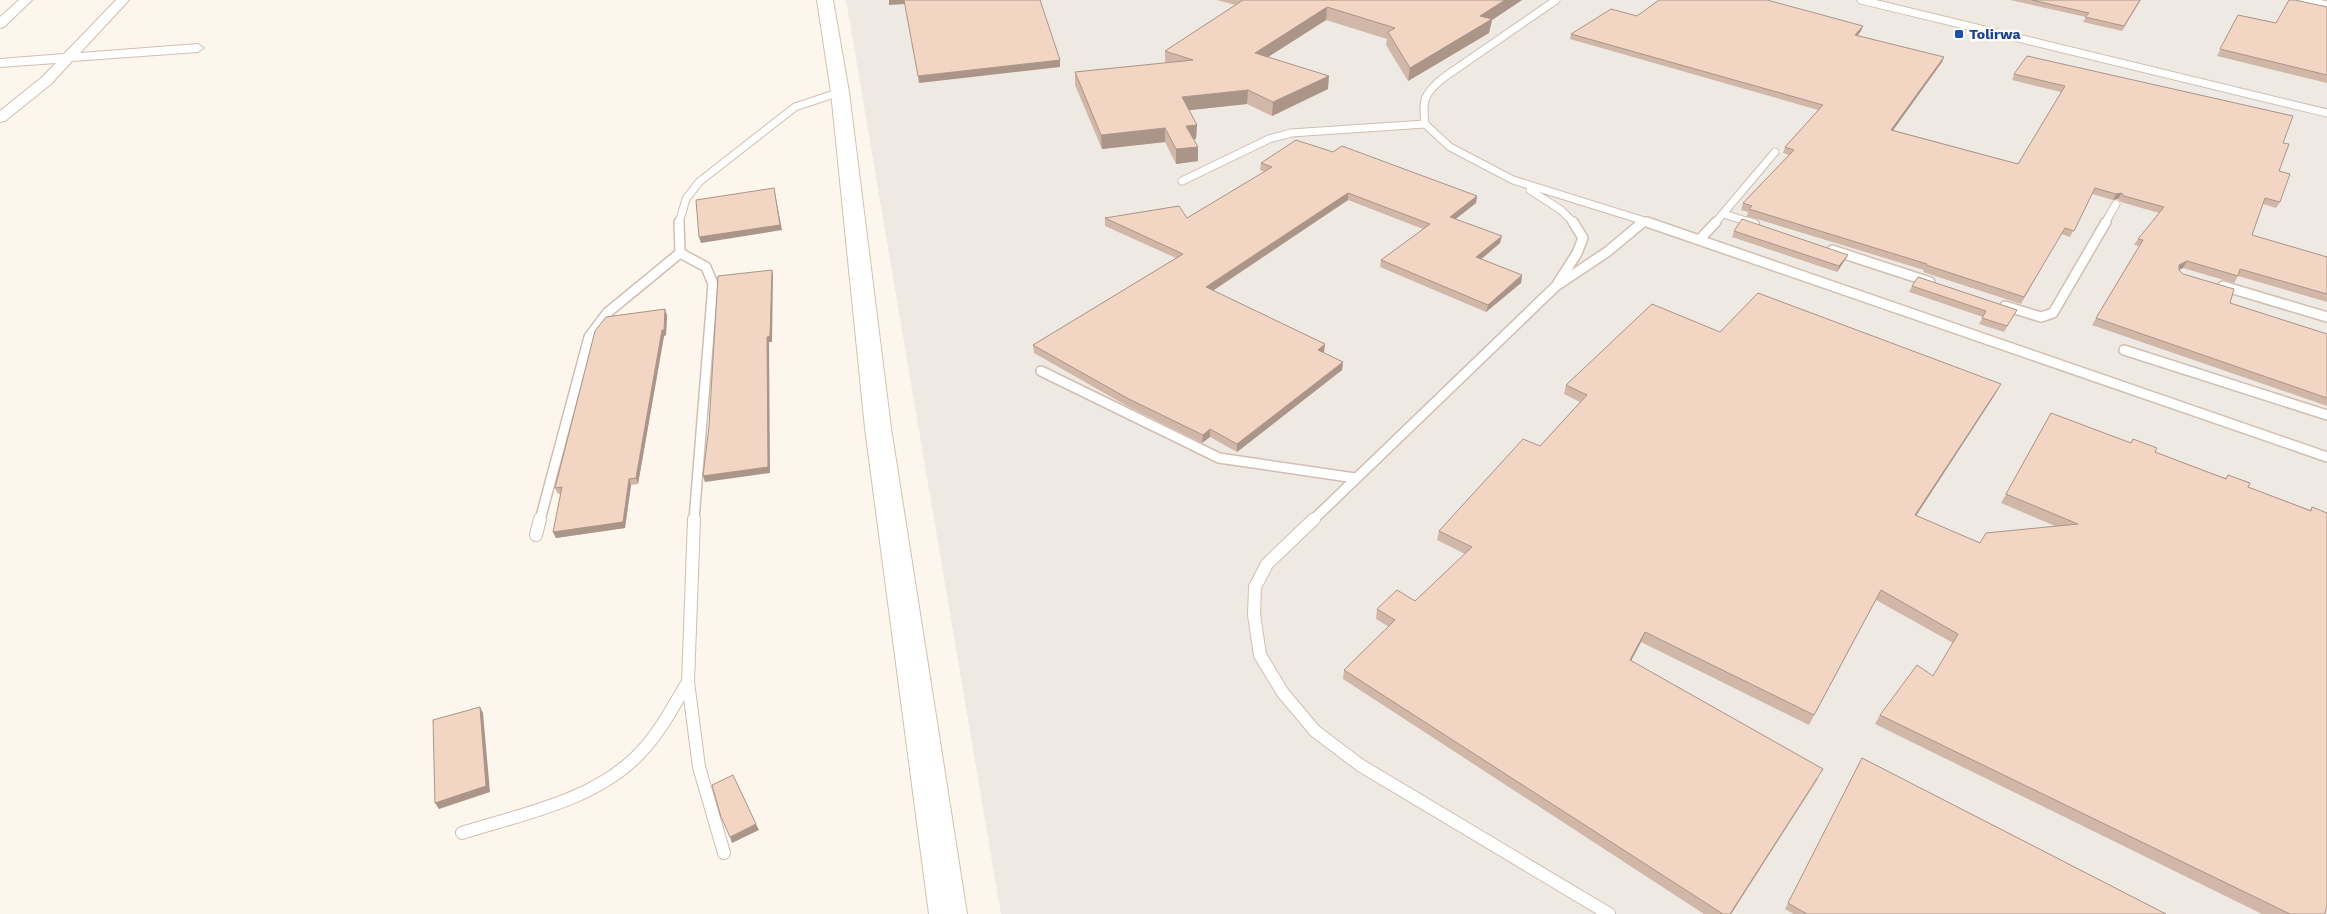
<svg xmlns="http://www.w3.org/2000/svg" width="2327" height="914" font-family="'Work Sans',sans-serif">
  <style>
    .industrial { fill: #efe9e4 }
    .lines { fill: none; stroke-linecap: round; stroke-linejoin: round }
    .lane-far2-casing { stroke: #d1beb0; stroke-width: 9 }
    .lane-far1-casing { stroke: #d1beb0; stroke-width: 12 }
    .lane-casing { stroke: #d1beb0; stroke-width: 14 }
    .street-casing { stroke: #d1beb0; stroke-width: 2 }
    .secondary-casing { stroke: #d6c0b0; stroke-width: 2 }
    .lane-far2 { stroke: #fff; stroke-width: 7 }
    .lane-far1 { stroke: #fff; stroke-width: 9 }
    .lane { stroke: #fff; stroke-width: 12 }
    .street { fill: #fff; fill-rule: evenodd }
    .secondary { fill: #fff; fill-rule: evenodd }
    .wall { fill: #d1b7a8 }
    .shaded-wall { fill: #aa9588 }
    .building { fill: #f3d5c3; stroke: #aa9588 }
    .transit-dot { fill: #1a4fb4; stroke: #fffaf3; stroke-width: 2 }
    .labels { text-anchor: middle; stroke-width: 5; stroke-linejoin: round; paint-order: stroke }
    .far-transit-label { font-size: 14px; font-weight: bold; fill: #164399; stroke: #fffaf3; text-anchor: start }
  </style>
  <rect width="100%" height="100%" fill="#fdf6ec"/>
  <polygon class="industrial" points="846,0 2327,0 2327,914 1001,914"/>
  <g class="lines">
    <g class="lane-far2-casing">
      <g id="lane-far2">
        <path d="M1556,0L1443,78C1424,94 1422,99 1425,124L1450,147L1513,180L1651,223"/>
        <polyline points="1861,0 2327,113"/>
        <polyline points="2303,0 2327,5"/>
        <polyline points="1182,181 1269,139 1291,133 1425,124"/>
        <polyline points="1530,190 1561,210 1574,223"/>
        <polyline points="1724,214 1752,223"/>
        <polyline points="679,223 686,199 699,182 795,107 840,92"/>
        <polyline points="1641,223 1643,222"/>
        <polyline points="1715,223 1775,152"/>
        <polyline points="2105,223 2116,204"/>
      </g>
    </g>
    <g class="lane-far1-casing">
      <g id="lane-far1">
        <polyline points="1647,222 2327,457"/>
        <polyline points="1748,222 1754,224"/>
        <polyline points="1700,239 1716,222"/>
        <polyline points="1832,250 1930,282"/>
        <polyline points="680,253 706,267 713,284 694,520"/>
        <polyline points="1558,283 1577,253 1583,238 1573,222"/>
        <polyline points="2223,286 2327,317"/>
        <polyline points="2005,306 2041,317 2053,313 2106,222"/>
        <polyline points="2124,350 2327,415"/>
        <polyline points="1041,371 1219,458 1355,478"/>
        <polyline points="540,520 589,337 607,313 680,253 679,222"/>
        <polyline points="1313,520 1556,286 1607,252 1643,222"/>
      </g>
    </g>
    <g class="lane-casing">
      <g id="lane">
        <polyline points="694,519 688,682 699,767 724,853"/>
        <polyline points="1314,519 1267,564 1255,587 1254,615 1260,655 1283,693 1315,731 1360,765 1609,914"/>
        <polyline points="536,535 540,519"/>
        <path d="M462,833C522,814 597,800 641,752C661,731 673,706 688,682"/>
      </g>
    </g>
    <g class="street-casing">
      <g id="street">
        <polygon points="19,0 32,0 4,27 0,28 0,17"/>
        <polygon points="116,0 129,0 80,53 198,44 204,48 198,52 72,61 51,84 5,121 0,122 0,111 41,78 56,63 0,67 0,59 64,54"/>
      </g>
    </g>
    <g class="secondary-casing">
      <polygon id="secondary" points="817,0 833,0 849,92 891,428 967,914 929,914 865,428 831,92"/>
    </g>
    <use href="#lane-far2" class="lane-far2"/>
    <use href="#lane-far1" class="lane-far1"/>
    <use href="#lane" class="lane"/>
    <use href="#street" class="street"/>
    <use href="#secondary" class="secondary"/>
  </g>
  <g class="wall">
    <polygon points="1217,0 1522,0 1492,20 1489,33 1408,81 1386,45 1387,39 1326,20 1268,57 1328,89 1272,116 1247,104 1189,110 1197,125 1196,139 1194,139 1198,161 1176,164 1165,142 1102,149 1075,85 1075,72 1165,63 1165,51 1235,5"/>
    <polygon points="2010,0 2141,0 2122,31 2083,22 2086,17"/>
    <polygon points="2327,7 2327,83 2217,56 2238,15 2276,23"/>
    <polygon points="1637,16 1861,31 1857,36 1944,57 1942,62 1893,130 2018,164 2061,92 2012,80 2014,74 2027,56 2283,143 2279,171 2280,202 2276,208 2263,204 2252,235 2327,257 2327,302 2238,276 2234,283 2183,268 2179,270 2183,274 2230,303 2327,334 2327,406 2092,325 2139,246 2134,245 2138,239 2159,213 2121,202 2118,199 2113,200 2092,194 2070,237 2061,234 2021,304 1923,272 1924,270 1747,216 1748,212 1741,210 1743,203 1789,155 1783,153 1785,147 1818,110 1570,39 1571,34"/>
    <polygon points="1333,152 1477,196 1476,203 1456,219 1500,243 1482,259 1522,275 1521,283 1486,312 1380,267 1381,260 1423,229 1348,200 1213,291 1325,344 1323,353 1343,362 1342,370 1237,452 1210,437 1202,443 1127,406 1034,353 1033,345 1176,258 1105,226 1105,218 1187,218 1265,172 1260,170 1261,163"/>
    <polygon points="1734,231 1848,255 1845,260 1837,272 1732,237"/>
    <polygon points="1912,286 2017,310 2004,332 1979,324 1983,317 1909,292"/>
    <polygon points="667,315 666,335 664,336 638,484 631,485 625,528 556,538 553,532 561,494 558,494 555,488"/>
    <polygon points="1720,332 1996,393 1916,516 1980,543 2055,526 2001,503 2051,413 2130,443 2133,439 2155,452 2225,478 2228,475 2248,487 2310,510 2312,507 2325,914 2262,914 1875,724 1880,715 1933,676 1953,643 1876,600 1809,725 1641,642 1631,661 1818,779 1731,914 1704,914 1343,679 1344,670 1389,627 1376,619 1377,609 1415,601 1465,554 1437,540 1439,531 1540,446 1580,402 1564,394 1566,385"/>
    <polygon points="1862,758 2166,914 1794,914 1785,909"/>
  </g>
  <g class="shaded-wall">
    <polygon points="889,0 904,0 905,4 889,5"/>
    <polygon points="1505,0 1522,0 1492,20 1489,33 1408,81 1410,68 1480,16"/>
    <polygon points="1327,7 1326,20 1254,66 1255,53"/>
    <polygon points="1863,26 1861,31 1853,41 1855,35"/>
    <polygon points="1944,57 1942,62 1889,136 1891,130"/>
    <polygon points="1060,60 1060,67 919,83 918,76"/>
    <polygon points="1329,76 1328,89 1272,116 1273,102"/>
    <polygon points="1248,90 1247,104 1182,111 1182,97"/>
    <polygon points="1197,125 1196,139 1186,140 1186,126"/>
    <polygon points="1165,128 1165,142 1102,149 1101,135"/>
    <polygon points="1198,147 1198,161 1176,164 1176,149"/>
    <polygon points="774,188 782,230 701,243 699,237"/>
    <polygon points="1348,193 1348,200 1206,295 1206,287"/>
    <polygon points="2122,193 2118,199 2113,200 2116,194"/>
    <polygon points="1477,196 1476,203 1449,224 1450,217"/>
    <polygon points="1502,236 1500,243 1475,264 1476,257"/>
    <polygon points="1848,255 1845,260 1837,272 1839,266"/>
    <polygon points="2187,261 2183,268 2175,272 2179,265"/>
    <polygon points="772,270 773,275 772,342 769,342 770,473 705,482 703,476"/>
    <polygon points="1522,275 1521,283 1486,312 1488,305"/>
    <polygon points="665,309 667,315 666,335 664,336 638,484 636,478"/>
    <polygon points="1325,344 1324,352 1317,358 1318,350"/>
    <polygon points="1343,362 1342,370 1237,452 1237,444"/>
    <polygon points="2001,384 1996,393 1910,525 1915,515"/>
    <polygon points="1210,429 1210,437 1202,443 1203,435"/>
    <polygon points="629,479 631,485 625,528 556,538 553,532"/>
    <polygon points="1645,632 1641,642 1626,670 1630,660"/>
    <polygon points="480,707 483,713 490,792 439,809 435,803"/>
    <polygon points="1823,769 1731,914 1730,914"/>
    <polygon points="756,824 759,830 732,843 730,837"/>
  </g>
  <g class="building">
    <polygon points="904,0 1040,0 1060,60 918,76"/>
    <polygon points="1243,0 1505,0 1480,16 1492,19 1410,68 1388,32 1395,28 1327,7 1255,53 1329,76 1273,102 1248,90 1182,97 1197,125 1186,126 1198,147 1176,149 1165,128 1101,135 1075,72 1193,60 1165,51"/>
    <polygon points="1659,0 1767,0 1863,26 1855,35 1944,57 1891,130 2018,164 2065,86 2014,74 2027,56 2293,116 2283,143 2289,144 2279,171 2290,174 2280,202 2265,198 2252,235 2327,257 2327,294 2240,269 2238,276 2187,261 2179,265 2179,270 2183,274 2234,289 2230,303 2327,334 2327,398 2096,318 2143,240 2138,239 2164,207 2124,196 2122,193 2116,194 2095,188 2074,231 2065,228 2024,297 1926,265 1927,264 1749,209 1752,206 1743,203 1794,150 1785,147 1823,105 1571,34 1611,9 1637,16"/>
    <polygon points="2032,0 2140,0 2124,26 2085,17 2089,13"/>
    <polygon points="2289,0 2295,0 2327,7 2327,75 2220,49 2238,15 2276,23"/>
    <polygon points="1296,140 1333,152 1342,146 1477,196 1450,217 1502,236 1476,257 1522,275 1488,305 1381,260 1430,224 1348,193 1206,287 1325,344 1318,350 1343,362 1237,444 1210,429 1203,435 1127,398 1033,345 1183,254 1105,218 1179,206 1187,218 1272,167 1261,163"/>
    <polygon points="774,188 780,225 699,237 696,200"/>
    <polygon points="1742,219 1848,255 1839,266 1734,231"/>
    <polygon points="772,270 770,336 767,337 768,467 703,476 709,426 718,276"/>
    <polygon points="1918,277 2017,310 2007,326 1982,318 1986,311 1912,286"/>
    <polygon points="1758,293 2001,384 1915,515 1980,543 1986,533 2078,524 2006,494 2051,413 2131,443 2133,439 2157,448 2155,452 2226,479 2228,475 2250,483 2248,487 2311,511 2312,507 2327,513 2327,905 2325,914 2290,914 1880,715 1917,665 1933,676 1958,634 1881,590 1814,715 1645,632 1630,660 1823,769 1730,914 1723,914 1344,670 1395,620 1377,609 1397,590 1415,601 1472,547 1439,531 1523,439 1540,446 1587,395 1566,385 1652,304 1720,332"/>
    <polygon points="665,309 664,330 662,330 636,478 629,479 623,522 553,532 562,487 555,488 595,331 606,317"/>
    <polygon points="480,707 486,786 435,803 433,720"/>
    <polygon points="1862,758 2166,914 1807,914 1788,903"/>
    <polygon points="733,775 756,824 730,837 721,817 712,785"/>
  </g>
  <rect class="transit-dot" x="1954" y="29" width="10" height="10" rx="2.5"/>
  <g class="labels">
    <g class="far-transit-label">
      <text x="1969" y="39">Tolirwa</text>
    </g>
  </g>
</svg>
